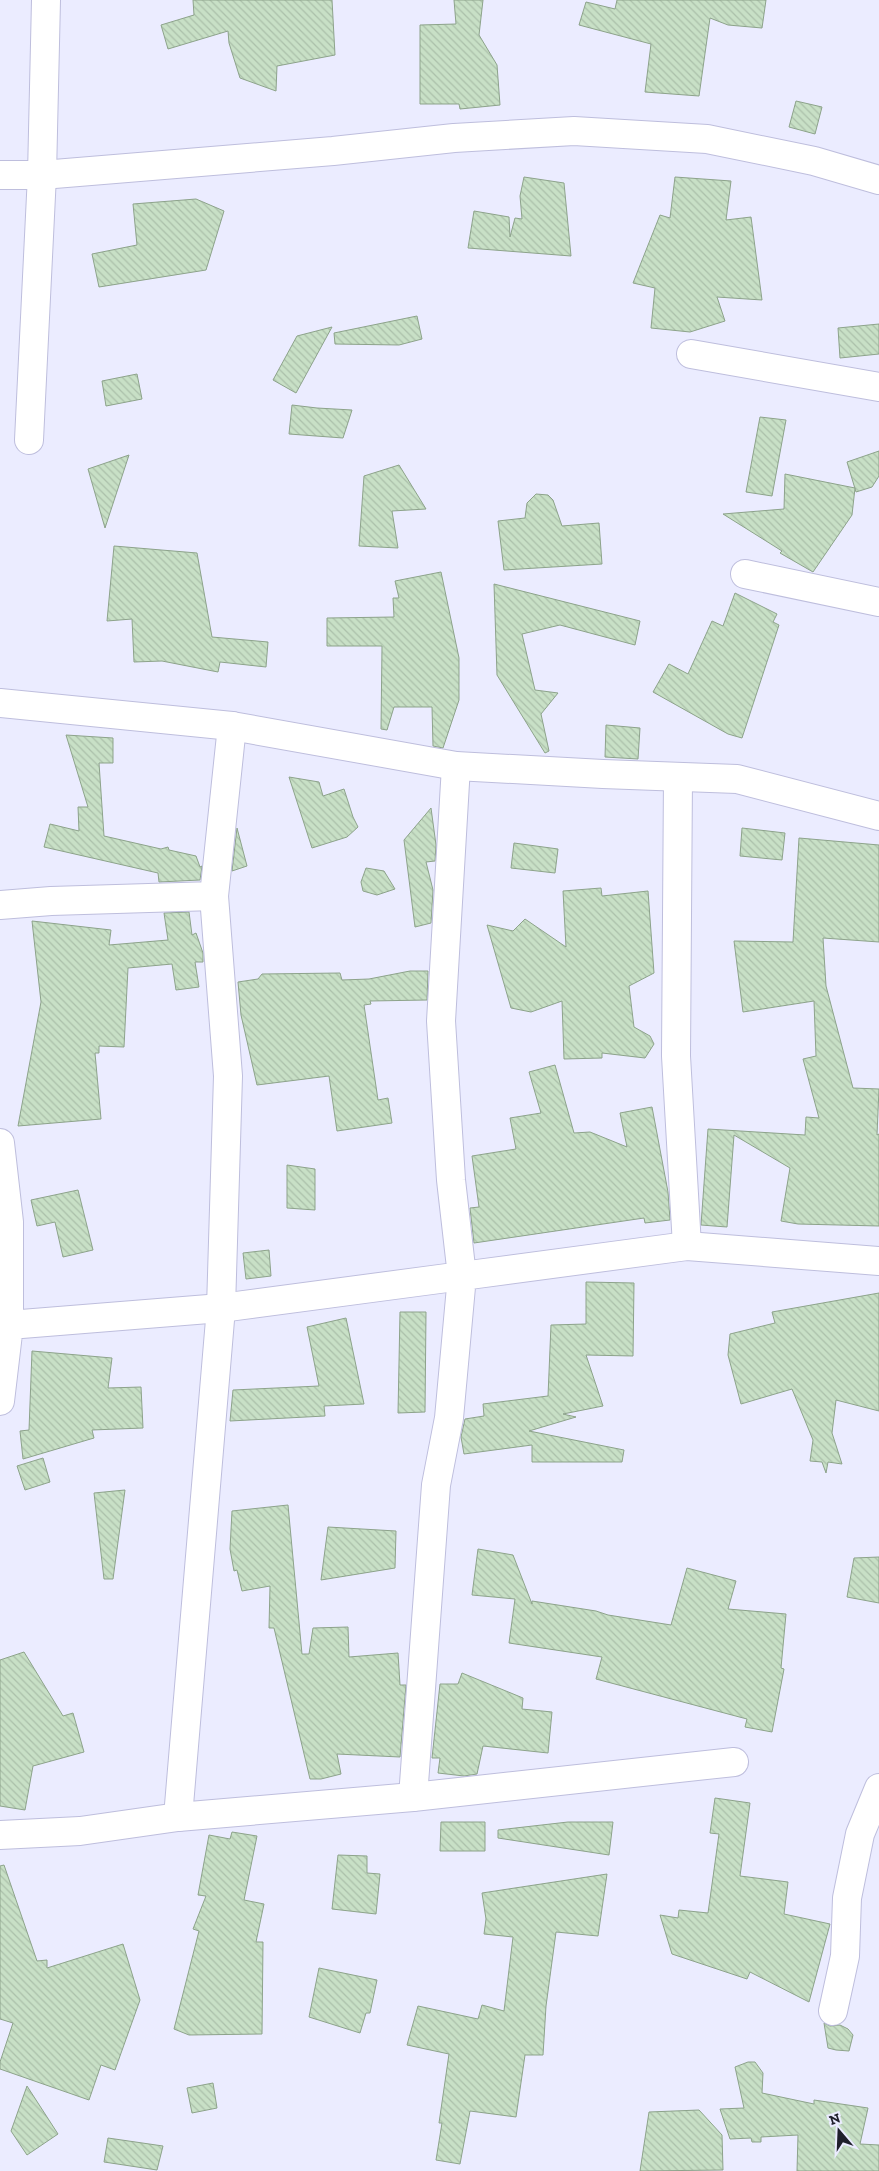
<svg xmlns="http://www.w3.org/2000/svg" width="879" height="2171" font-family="'Zilla Slab',serif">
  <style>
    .building { fill: url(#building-back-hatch); stroke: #8da38b }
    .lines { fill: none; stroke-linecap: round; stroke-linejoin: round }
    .minor-casing { stroke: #bebedd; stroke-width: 30 }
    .minor { stroke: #fff; stroke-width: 28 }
  </style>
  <defs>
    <pattern id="building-back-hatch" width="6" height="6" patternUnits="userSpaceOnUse" patternTransform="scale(1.25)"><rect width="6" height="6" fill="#c8e0c6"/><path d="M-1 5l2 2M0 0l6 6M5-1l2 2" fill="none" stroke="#abc0aa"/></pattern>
  </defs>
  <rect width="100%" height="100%" fill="#ebecff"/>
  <g class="building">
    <polygon points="193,0 332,0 335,55 277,66 276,91 240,78 229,43 228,31 168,49 161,25 194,15"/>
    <polygon points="454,0 483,0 479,35 497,65 500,105 460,109 459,104 420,104 420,25 456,24"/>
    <polygon points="617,0 766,0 762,28 728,25 710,18 699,96 645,92 651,44 579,25 586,2 615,9"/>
    <polygon points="796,101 822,107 815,134 789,127"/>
    <polygon points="524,177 564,183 571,256 468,248 474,211 509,217 510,237 515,218 522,219 520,196"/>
    <polygon points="675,177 731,181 726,220 751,217 762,300 717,297 725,321 690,332 651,328 655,288 633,283 660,215 670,218"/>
    <polygon points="196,199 224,211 206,270 99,287 92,254 137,245 133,204"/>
    <polygon points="417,316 422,339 399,345 335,344 334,333"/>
    <polygon points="879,324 879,354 840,358 838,328"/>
    <polygon points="332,327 296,393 273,380 297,336"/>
    <polygon points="137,374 142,399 106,406 102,381"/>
    <polygon points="292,405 317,408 352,410 343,438 289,434"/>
    <polygon points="760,417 786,420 772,496 746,492"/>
    <polygon points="879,451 879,476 872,487 856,492 847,462"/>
    <polygon points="129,455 105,528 88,469"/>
    <polygon points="399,465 426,509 392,511 398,548 359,546 364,476"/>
    <polygon points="785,474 855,488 852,515 813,572 780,553 782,551 723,514 784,509"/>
    <polygon points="536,494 548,495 553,500 562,526 599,523 602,564 504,570 498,521 525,518 527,503"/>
    <polygon points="114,546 197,553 212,637 268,642 266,667 220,662 218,672 162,661 134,662 132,619 107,621"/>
    <polygon points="441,572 459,658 459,700 443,748 433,746 432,707 394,707 387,730 381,729 382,646 327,646 327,618 394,617 393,598 399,598 395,581"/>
    <polygon points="494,584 640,621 635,645 560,625 522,634 535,690 558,693 541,714 549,751 545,753 497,675"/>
    <polygon points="735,593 777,614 773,622 779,625 742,738 728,734 653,692 669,664 688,674 712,621 723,626"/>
    <polygon points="606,725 640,728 638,759 605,757"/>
    <polygon points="66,735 113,738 113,763 99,763 104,836 161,849 168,847 169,850 196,856 200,867 202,866 200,880 159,882 158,873 44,847 50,824 79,831 78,807 88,807"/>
    <polygon points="289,777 319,782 323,796 344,789 353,817 358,827 347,837 312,848"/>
    <polygon points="431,808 436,845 435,861 426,862 433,890 431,923 415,927 404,840"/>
    <polygon points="237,828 247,866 232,871"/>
    <polygon points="742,828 785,833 782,860 740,856"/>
    <polygon points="799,838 879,845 879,942 823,938 826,986 853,1088 879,1089 877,1135 879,1134 879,1226 798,1224 781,1221 790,1168 734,1135 727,1227 701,1225 708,1129 805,1135 806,1117 819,1118 803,1059 816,1056 814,1001 743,1012 734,941 793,942"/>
    <polygon points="514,843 558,849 555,873 511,868"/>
    <polygon points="366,868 384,871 395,889 377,895 363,891 361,882"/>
    <polygon points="601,888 602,896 648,891 654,973 629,986 634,1027 650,1036 654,1044 645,1058 602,1053 602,1058 564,1059 562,1001 531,1012 511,1008 487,925 513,931 525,919 566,947 563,891"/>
    <polygon points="189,912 192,935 196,933 203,953 203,962 195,962 199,987 176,990 172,964 128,968 124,1047 99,1046 99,1053 95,1053 101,1119 18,1126 41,1002 32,921 111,930 109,945 168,940 164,913"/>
    <polygon points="410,971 428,971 427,1000 370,1001 371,1004 364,1005 378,1100 388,1098 392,1123 337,1131 329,1076 257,1085 241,1015 238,982 258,979 262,974 340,973 342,980 369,979"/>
    <polygon points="555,1065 574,1133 590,1132 627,1147 620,1113 652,1107 668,1192 670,1220 645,1223 644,1218 474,1243 470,1208 479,1207 472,1156 516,1149 510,1118 541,1113 529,1072"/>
    <polygon points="287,1165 315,1169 315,1210 287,1208"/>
    <polygon points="78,1190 93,1250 63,1257 55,1222 37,1226 31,1200"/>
    <polygon points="269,1250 271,1276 246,1279 243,1253"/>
    <polygon points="586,1282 634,1283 633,1356 586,1355 603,1406 563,1414 576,1417 529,1431 624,1450 622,1462 532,1462 532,1445 464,1454 461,1437 465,1419 484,1416 483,1404 548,1396 551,1325 586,1324"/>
    <polygon points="879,1293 879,1411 836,1400 832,1433 842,1464 828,1462 826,1473 822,1462 810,1461 813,1440 792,1389 741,1404 728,1355 730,1334 775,1323 772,1312"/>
    <polygon points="400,1312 426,1312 425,1412 398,1413"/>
    <polygon points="346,1318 364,1404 324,1406 325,1416 230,1421 233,1390 319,1386 307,1327"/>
    <polygon points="32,1351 112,1358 108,1388 141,1387 143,1428 92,1430 94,1438 23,1459 20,1431 29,1430"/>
    <polygon points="43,1458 50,1482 25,1490 17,1466"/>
    <polygon points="125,1490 113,1579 104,1579 94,1493"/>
    <polygon points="288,1505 302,1654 309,1654 313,1628 348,1627 349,1657 398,1653 400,1685 406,1685 400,1757 337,1754 341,1774 321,1779 310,1779 274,1628 269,1628 270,1586 242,1591 237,1570 234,1571 230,1549 232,1511"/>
    <polygon points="328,1527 396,1531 395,1568 321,1580"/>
    <polygon points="478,1549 513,1555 532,1604 532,1601 596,1611 608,1615 671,1625 687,1568 736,1581 728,1609 786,1614 781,1668 784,1669 772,1732 745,1727 747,1719 596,1679 602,1657 509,1643 515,1599 472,1595"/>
    <polygon points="879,1557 879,1603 847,1597 854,1558"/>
    <polygon points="24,1652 63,1716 73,1713 84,1752 33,1766 25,1810 0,1806 0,1660"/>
    <polygon points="462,1673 523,1698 522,1709 552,1712 548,1753 483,1746 477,1774 464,1776 438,1773 440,1758 432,1758 440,1684 458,1684"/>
    <polygon points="715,1798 750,1803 740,1876 788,1882 784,1914 830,1924 809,2002 750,1972 747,1979 672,1954 660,1915 678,1918 679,1910 708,1913 719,1834 710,1833"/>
    <polygon points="441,1822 485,1822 485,1851 440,1851"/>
    <polygon points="568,1822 613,1822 609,1855 498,1838 498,1830"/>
    <polygon points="232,1832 257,1836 244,1900 264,1904 256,1942 263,1942 262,2034 189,2035 174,2029 199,1931 193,1929 206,1896 198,1895 209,1835 230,1839"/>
    <polygon points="338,1855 367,1856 367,1873 380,1874 376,1914 332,1909"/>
    <polygon points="4,1865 37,1961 47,1960 47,1968 123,1944 140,2000 115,2070 101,2065 89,2100 0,2069 0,2062 13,2023 0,2019 0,1866"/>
    <polygon points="607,1874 598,1936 556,1932 546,2006 543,2055 525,2055 516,2117 470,2111 460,2164 436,2160 442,2123 439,2123 449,2054 407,2045 418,2006 478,2019 482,2005 504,2011 513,1937 484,1934 486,1919 482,1893"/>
    <polygon points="319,1968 377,1980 370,2013 366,2013 360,2033 309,2017"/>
    <polygon points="824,2023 830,2026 840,2025 848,2029 853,2035 849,2051 836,2050 828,2048"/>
    <polygon points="748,2062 755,2062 763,2073 762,2093 814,2104 814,2100 868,2108 860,2144 879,2145 879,2171 797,2171 798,2135 761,2137 761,2142 752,2142 751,2138 730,2139 720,2109 744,2108 735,2067"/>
    <polygon points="213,2083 217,2108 192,2113 187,2088"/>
    <polygon points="27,2086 58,2134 27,2155 11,2131"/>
    <polygon points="699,2110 722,2135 723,2170 640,2171 649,2112"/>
    <polygon points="108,2138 163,2146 157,2170 104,2162"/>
  </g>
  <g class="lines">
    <g class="minor-casing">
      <g id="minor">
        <polyline points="0,175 42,175 333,151 454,138 574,131 707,139 814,161 879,180"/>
        <polyline points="691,354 879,387"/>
        <polyline points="29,440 42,175 46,0"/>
        <polyline points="745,574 879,602"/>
        <polyline points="0,703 232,726 456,766 603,774 737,779 879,816"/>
        <polyline points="678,777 676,1056 687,1246"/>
        <polyline points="0,905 51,901 214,896 232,726"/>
        <polyline points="0,1143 9,1222 9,1325 0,1327"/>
        <polyline points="0,1401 9,1325 221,1308 462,1276 451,1180 441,1021 456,766"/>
        <polyline points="413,1797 436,1485 449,1418 462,1276 687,1246 879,1261"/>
        <polyline points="178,1817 221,1308 228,1076 214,896"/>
        <polyline points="0,1835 80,1831 178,1817 413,1797 734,1762"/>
        <polyline points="833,2011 845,1956 847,1898 860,1834 879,1788"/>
      </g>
    </g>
    <use href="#minor" class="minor"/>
  </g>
  <g transform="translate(839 2131) rotate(341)" stroke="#ebecff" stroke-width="4" paint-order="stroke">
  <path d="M0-4L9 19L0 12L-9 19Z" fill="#1f1f2b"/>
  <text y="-8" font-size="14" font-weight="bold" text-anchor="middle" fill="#1f1f2b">N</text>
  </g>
</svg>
